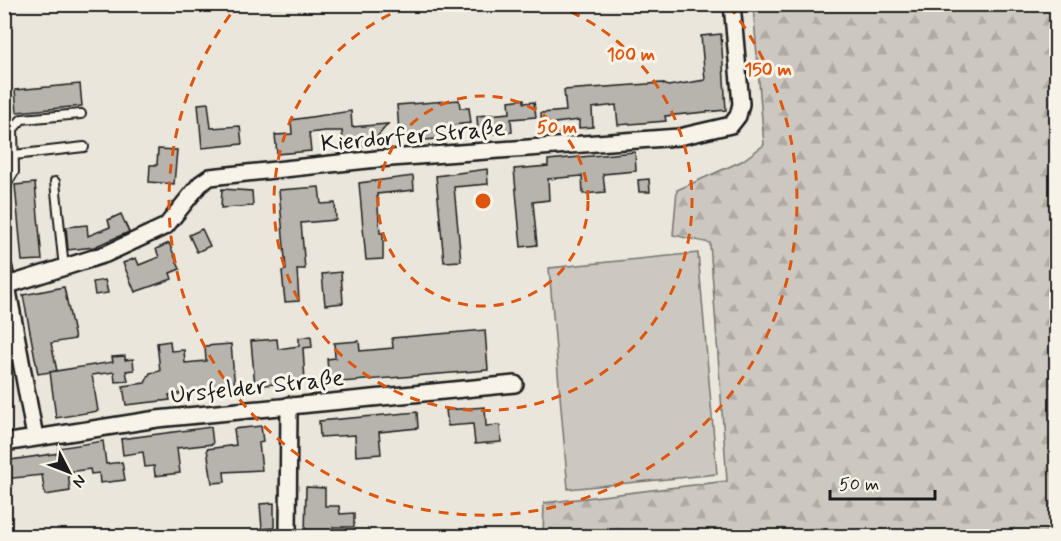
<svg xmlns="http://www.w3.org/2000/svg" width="1061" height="541" font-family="Mynerve,sans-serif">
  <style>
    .forest { fill: url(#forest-firs); stroke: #74726e; stroke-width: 1.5 }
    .pitch { fill: #ccc8c0; stroke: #74726e; stroke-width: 1.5 }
    .building { fill: #b6b4ac; stroke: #1c1c1c; stroke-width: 1.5 }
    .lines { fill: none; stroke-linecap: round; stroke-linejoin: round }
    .service-casing { stroke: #1c1c1c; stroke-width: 12 }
    .minor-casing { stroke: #1c1c1c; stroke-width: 20 }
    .service { stroke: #f7f3e8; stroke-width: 8 }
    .minor { stroke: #f7f3e8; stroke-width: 15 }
    .ring { fill: none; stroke: #de560d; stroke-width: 3; stroke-dasharray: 10 8 }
    .labels { text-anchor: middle; stroke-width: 6; stroke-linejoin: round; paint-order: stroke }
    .street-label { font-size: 24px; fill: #1c1c1c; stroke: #f7f3e8 }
    .centre { fill: #de560d; stroke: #f7f3e8; stroke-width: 3 }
    .ring-label { font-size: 18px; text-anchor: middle; font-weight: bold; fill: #de560d; stroke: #f7f3e8; stroke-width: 6; stroke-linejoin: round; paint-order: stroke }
  </style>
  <defs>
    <pattern id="forest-firs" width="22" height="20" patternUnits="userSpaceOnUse" patternTransform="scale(1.5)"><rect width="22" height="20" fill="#ccc8c0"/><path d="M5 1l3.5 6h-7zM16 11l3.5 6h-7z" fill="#afaba4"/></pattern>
  </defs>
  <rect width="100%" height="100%" fill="#eae6dc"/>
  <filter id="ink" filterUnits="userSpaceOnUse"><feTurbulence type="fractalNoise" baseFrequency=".0167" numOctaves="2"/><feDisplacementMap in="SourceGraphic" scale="12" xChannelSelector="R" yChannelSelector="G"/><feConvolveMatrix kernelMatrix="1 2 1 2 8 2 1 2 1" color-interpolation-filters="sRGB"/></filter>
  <g filter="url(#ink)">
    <polygon class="forest" points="753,5 1056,5 1056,536 543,536 544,503 727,481 710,243 673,235 677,190 742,161 764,145"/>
    <polygon class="pitch" points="698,253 717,474 568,489 549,268"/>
    <g class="building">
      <polygon points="721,34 726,110 665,116 666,121 618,125 616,105 592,108 593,127 579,128 579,120 555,123 556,131 542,132 541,113 566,111 564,90 662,83 668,86 705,80 701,36"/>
      <polygon points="80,84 82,106 17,112 15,90"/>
      <polygon points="524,99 524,103 534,102 536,117 511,119 512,132 478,135 477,116 510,113 509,101"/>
      <polygon points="459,100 460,108 469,108 471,123 444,126 445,138 406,142 405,130 399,131 397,105"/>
      <polygon points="208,103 211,128 240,126 242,144 202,148 198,104"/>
      <polygon points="351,111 352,127 388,124 377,137 378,144 344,147 342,131 325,131 309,133 311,151 277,154 275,135 292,134 291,120"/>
      <polygon points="158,149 177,150 174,184 149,182 150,165 157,165"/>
      <polygon points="635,152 636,171 603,174 605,192 583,194 582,176 548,179 549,200 533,202 537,245 521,247 514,169 548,166 548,160"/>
      <polygon points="487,169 488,184 454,187 461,261 444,262 436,176"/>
      <polygon points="413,176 414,190 377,194 380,233 383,233 383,259 366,260 359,183"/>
      <polygon points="649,179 650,192 639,192 638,180"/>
      <polygon points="35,183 42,260 22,261 15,185"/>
      <polygon points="319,187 321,204 335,203 336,220 301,223 305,269 297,269 299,301 285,302 282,271 286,270 279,190"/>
      <polygon points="222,189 252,191 253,206 221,208"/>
      <polygon points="121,214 129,232 94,247 68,250 66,227 87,225 88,236 110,227 108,220"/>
      <polygon points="202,229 210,246 197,252 189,235"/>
      <polygon points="169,243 180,269 170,273 172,279 135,292 123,263 136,258 139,265 159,257 156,249"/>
      <polygon points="341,272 343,303 325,305 322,274"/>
      <polygon points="105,280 108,293 95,295 93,282"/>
      <polygon points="64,287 75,339 51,343 57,371 38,374 23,295"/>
      <polygon points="485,330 488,370 329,383 327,359 335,358 334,343 359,341 360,351 393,348 392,338"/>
      <polygon points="311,336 312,347 303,348 305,381 255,386 251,341 277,339 278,349 299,346 299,338"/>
      <polygon points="170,341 171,351 184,350 185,363 206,361 205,346 231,344 235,388 169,395 170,400 126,405 123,386 145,383 150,373 160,371 157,343"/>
      <polygon points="125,356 125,360 133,359 134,370 126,371 128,381 115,382 114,372 92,375 98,411 56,418 50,372 113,362 112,357"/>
      <polygon points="485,407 486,426 500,425 501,442 475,444 473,424 448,426 446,410"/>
      <polygon points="417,412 418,428 379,432 381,454 356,456 355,435 320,437 319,421"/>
      <polygon points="261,426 263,442 259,443 262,470 224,472 225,482 212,483 207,449 236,445 234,429"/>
      <polygon points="211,427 213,444 177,448 180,473 155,476 154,466 145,467 143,452 123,455 121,439"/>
      <polygon points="103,441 106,464 122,462 125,480 100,483 99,473 91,474 90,469 68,472 70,491 45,495 42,475 4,479 4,461 59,453 58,448"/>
      <polygon points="306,487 325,488 325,506 339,506 340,514 354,513 354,527 333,527 333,537 305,537"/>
      <polygon points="274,503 274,528 262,529 260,504"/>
    </g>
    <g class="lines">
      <g class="service-casing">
        <g id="service">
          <polyline points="14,155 84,147"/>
          <polyline points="55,182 64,268"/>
          <polyline points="4,188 14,172 13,129 22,119 81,114"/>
        </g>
      </g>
      <g class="minor-casing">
        <g id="minor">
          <polyline points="4,269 35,437"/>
          <polyline points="8,285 106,254 166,226 200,184 210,177 377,159 679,137 731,125 738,116 741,104 732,4"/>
          <polyline points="4,443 157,419 515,384"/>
          <polyline points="288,536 289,405"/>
        </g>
      </g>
      <use href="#service" class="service"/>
      <use href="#minor" class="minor"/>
    </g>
  </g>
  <g class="ring">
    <circle cx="483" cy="201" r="105"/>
    <path d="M554 5A209 209 0 1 1 412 5"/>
    <path d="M729 6A314 314 0 1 1 237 6"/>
  </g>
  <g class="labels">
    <g class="street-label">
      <text transform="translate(413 135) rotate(-5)" y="8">Kierdorfer Straße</text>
      <text transform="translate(257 386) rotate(-6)" y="8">Ursfelder Straße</text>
    </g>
  </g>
  <circle cx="483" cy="201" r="9" class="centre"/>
  <g class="ring-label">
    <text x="631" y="60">100 m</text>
    <text x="768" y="75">150 m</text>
    <text x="557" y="133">50 m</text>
  </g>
  <rect width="1061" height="541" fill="none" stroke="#f7f3e8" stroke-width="24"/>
  <rect x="12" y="12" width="1037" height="517" fill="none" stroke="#1c1c1c" stroke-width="2" filter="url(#ink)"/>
  <g transform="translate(69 472) rotate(132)" stroke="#f7f3e8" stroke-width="4.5" paint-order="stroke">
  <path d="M0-4.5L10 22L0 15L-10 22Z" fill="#1c1c1c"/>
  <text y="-9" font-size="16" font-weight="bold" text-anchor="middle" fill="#1c1c1c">N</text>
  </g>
  <path d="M830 490v9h105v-9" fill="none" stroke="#1c1c1c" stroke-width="3"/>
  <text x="839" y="490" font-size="18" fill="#1c1c1c" stroke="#f7f3e8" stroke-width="4.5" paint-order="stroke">50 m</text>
</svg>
